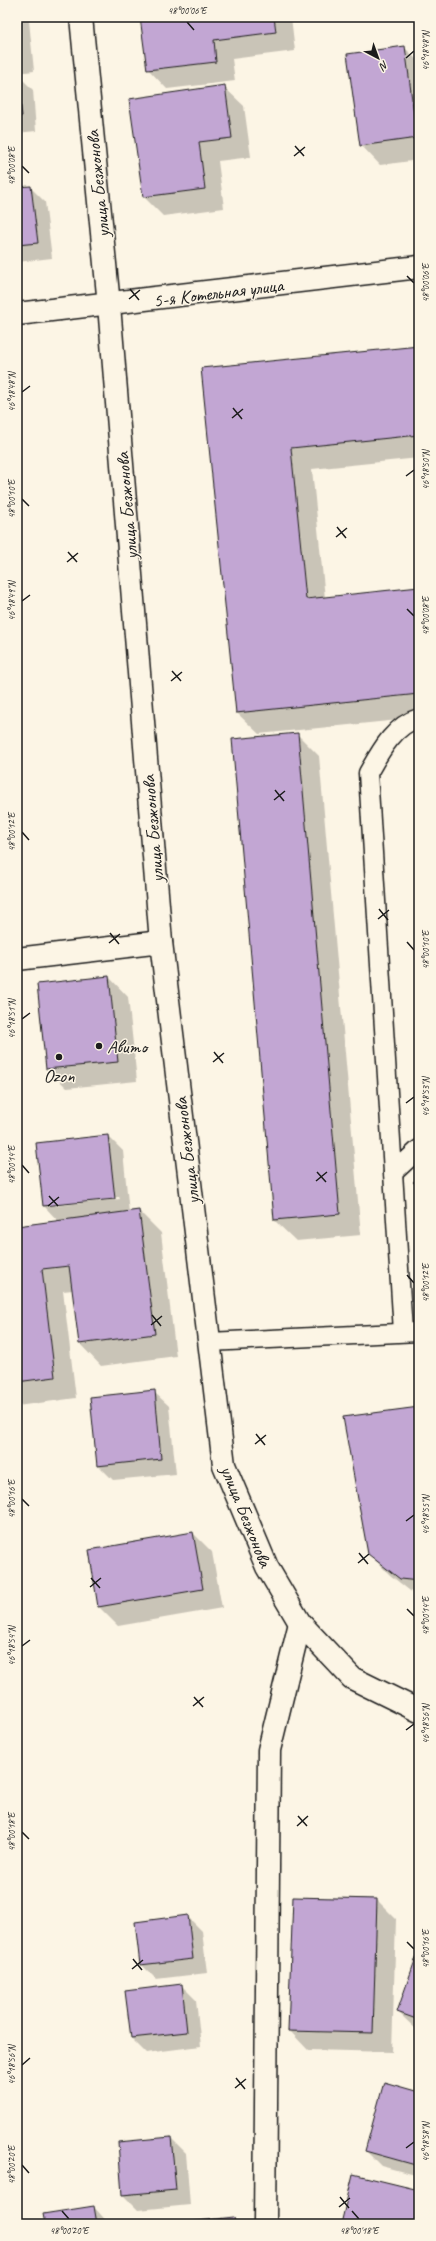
<svg xmlns="http://www.w3.org/2000/svg" width="436" height="2241" font-family="Caveat,sans-serif">
  <style>
    .shadow { fill: #0003; fill-rule: evenodd }
    .building { fill: #c2a6d3; stroke: #1c1c1c }
    .lines { fill: none; stroke-linecap: round; stroke-linejoin: round }
    .lane-casing { stroke: #1c1c1c; stroke-width: 21 }
    .street-casing { stroke: #1c1c1c; stroke-width: 25 }
    .secondary-casing { stroke: #1c1c1c; stroke-width: 25 }
    .lane { stroke: #fcf5e5; stroke-width: 18 }
    .street { stroke: #fcf5e5; stroke-width: 22 }
    .secondary { stroke: #fcf5e5; stroke-width: 22 }
    .ticks { fill: none; stroke: #1c1c1c; stroke-width: 1.5 }
    .poi-dot { fill: #1c1c1c; stroke: #fcf5e5; stroke-width: 1.5 }
    .labels { text-anchor: middle; stroke-width: 3; stroke-linejoin: round; paint-order: stroke }
    .street-label { font-size: 19px; fill: #1c1c1c; stroke: #fcf5e5 }
    .poi-label { font-size: 19px; fill: #1c1c1c; stroke: #fcf5e5; text-anchor: start }
    .neatline { fill: none; stroke: #1c1c1c; stroke-width: 1.5 }
    .ticks-label { font-size: 10px; text-anchor: middle; fill: #1c1c1c }
  </style>
  <rect width="100%" height="100%" fill="#fcf5e5"/>
  <filter id="ink" filterUnits="userSpaceOnUse"><feTurbulence type="fractalNoise" baseFrequency=".025" numOctaves="2"/><feDisplacementMap in="SourceGraphic" scale="8" xChannelSelector="R" yChannelSelector="G"/><feConvolveMatrix kernelMatrix="1 2 1 2 8 2 1 2 1" color-interpolation-filters="sRGB"/></filter>
  <g filter="url(#ink)">
    <g class="shadow">
      <polygon points="17,17 25,17 29,21 34,71 17,73"/>
      <polygon points="141,17 291,17 295,51 232,59 235,81 167,89 148,69"/>
      <polygon points="404,47 419,62 419,160 380,165 361,145"/>
      <polygon points="17,74 33,90 36,131 17,133"/>
      <polygon points="224,87 244,106 251,157 218,161 224,208 163,216 144,197 130,99"/>
      <polygon points="30,187 45,202 52,258 17,262 17,188"/>
      <polygon points="419,347 419,458 312,469 325,598 419,588 419,718 259,734 237,713 202,369"/>
      <polygon points="297,734 319,756 361,1235 296,1241 274,1220"/>
      <polygon points="109,977 128,997 137,1081 67,1088 47,1069"/>
      <path d="M108,1136L123,1151L129,1213L139,1211L161,1233L176,1356L101,1366L80,1344L73,1290L63,1291L76,1398L17,1406V1227L59,1222L44,1206ZM119,1197L120,1199L55,1206V1204Z"/>
      <polygon points="154,1392 169,1406 176,1474 113,1480 98,1465"/>
      <polygon points="419,1408 419,1598 390,1575 368,1553"/>
      <polygon points="193,1533 212,1552 222,1608 118,1626 99,1607 90,1551"/>
      <polygon points="294,1898 377,1900 396,1919 392,2052 308,2050 289,2030"/>
      <polygon points="187,1916 202,1931 207,1973 156,1979 141,1964"/>
      <polygon points="419,1952 419,2032 398,2012"/>
      <polygon points="181,1985 196,2000 201,2046 146,2053 131,2038"/>
      <polygon points="419,2093 419,2176 381,2166 366,2151"/>
      <polygon points="171,2138 186,2153 190,2205 138,2210 123,2195"/>
      <polygon points="94,2207 109,2224 46,2224"/>
      <polygon points="234,2218 239,2224 183,2224"/>
    </g>
    <g class="building">
      <polygon points="140,17 274,17 276,32 214,40 216,62 147,70"/>
      <polygon points="17,31 20,57 17,57"/>
      <polygon points="405,46 417,138 360,146 347,54"/>
      <polygon points="17,74 22,116 17,117"/>
      <polygon points="225,85 232,138 199,142 205,189 143,197 129,99"/>
      <polygon points="31,186 38,243 17,245 17,187"/>
      <polygon points="419,346 419,435 291,448 306,599 419,587 419,694 236,713 201,368"/>
      <polygon points="298,733 340,1214 274,1220 232,739"/>
      <polygon points="109,976 118,1062 46,1069 37,984"/>
      <polygon points="108,1135 115,1199 43,1206 36,1143"/>
      <polygon points="419,1177 419,1188 413,1182"/>
      <polygon points="139,1210 155,1334 79,1344 69,1266 42,1269 55,1377 17,1382 17,1226"/>
      <polygon points="155,1390 161,1459 97,1466 90,1397"/>
      <polygon points="419,1407 419,1581 400,1579 368,1554 343,1417"/>
      <polygon points="193,1532 203,1589 98,1607 89,1550"/>
      <polygon points="293,1897 377,1899 373,2033 288,2031"/>
      <polygon points="188,1915 193,1959 140,1965 135,1922"/>
      <polygon points="419,1949 419,2020 397,2012"/>
      <polygon points="182,1984 187,2032 131,2038 125,1991"/>
      <polygon points="384,2082 419,2092 419,2166 365,2151"/>
      <polygon points="171,2137 176,2190 122,2195 118,2142"/>
      <polygon points="353,2174 419,2190 419,2224 341,2224"/>
      <polygon points="94,2206 97,2224 45,2224 43,2214"/>
      <polygon points="234,2217 235,2224 179,2224 179,2223"/>
    </g>
    <g class="lines">
      <g class="lane-casing">
        <g id="lane">
          <polyline points="393,1173 419,1149"/>
          <path d="M403,1332L368,773C380,752 394,725 419,718"/>
          <polyline points="209,1342 419,1332"/>
        </g>
      </g>
      <g class="street-casing">
        <g id="street">
          <polyline points="17,314 419,267"/>
          <polyline points="17,959 161,942"/>
          <polyline points="265,2224 269,1750 300,1623"/>
        </g>
      </g>
      <g class="secondary-casing">
        <polyline id="secondary" points="81,17 109,305 161,942 224,1465 267,1567 300,1623 352,1678 419,1711"/>
      </g>
      <use href="#lane" class="lane"/>
      <use href="#street" class="street"/>
      <use href="#secondary" class="secondary"/>
    </g>
  </g>
  <path class="ticks" d="M187,22L194,30M406,58L414,51M295,146L304,156M294,156L305,147M22,166L29,173M407,276L414,283M130,289L139,300M129,299L140,290M22,392L30,386M233,408L242,419M232,418L243,409M406,476L414,470M22,499L29,506M337,527L346,538M336,537L347,528M68,552L77,562M67,562L78,553M22,601L30,595M407,609L414,616M172,671L181,681M171,681L182,672M275,790L284,801M274,800L285,791M22,832L29,840M379,909L388,920M378,919L389,910M110,933L119,944M407,942L414,950M109,943L120,934M22,1019L30,1013M214,1052L223,1063M213,1062L224,1053M406,1103L414,1097M22,1165L29,1173M317,1172L326,1182M316,1181L327,1172M49,1196L58,1206M48,1206L59,1197M407,1275L414,1283M152,1315L161,1326M151,1325L162,1316M256,1434L265,1445M255,1444L266,1435M22,1499L29,1506M406,1521L414,1515M359,1553L368,1564M358,1563L369,1554M91,1578L100,1588M90,1587L101,1578M407,1609L414,1616M22,1646L30,1640M194,1697L203,1707M193,1706L204,1697M406,1730L414,1724M298,1816L307,1826M297,1826L308,1816M22,1832L29,1839M407,1942L414,1949M133,1959L142,1970M132,1969L143,1960M22,2065L30,2058M236,2078L245,2089M235,2088L246,2079M406,2148L414,2142M22,2165L29,2173M340,2197L349,2208M339,2207L350,2198M62,2211L69,2219M352,2211L359,2219"/>
  <g class="poi-dot">
    <circle cx="99" cy="1046" r="4"/>
    <circle cx="59" cy="1057" r="4"/>
  </g>
  <g class="labels">
    <g class="street-label">
      <text transform="translate(97 184) rotate(-96)" y="7">улица Безжонова</text>
      <text transform="translate(218 292) rotate(-7)" y="7">5-я Котельная улица</text>
      <text transform="translate(126 506) rotate(-95)" y="7">улица Безжонова</text>
      <text transform="translate(152 829) rotate(-95)" y="7">улица Безжонова</text>
      <text transform="translate(186 1151) rotate(-97)" y="7">улица Безжонова</text>
      <text transform="translate(247 1516) rotate(68)" y="7">улица Безжонова</text>
    </g>
    <g class="poi-label">
      <text x="107" y="1053">Авито</text>
      <text x="59" y="1082" text-anchor="middle">Ozon</text>
    </g>
  </g>
  <rect width="436" height="2241" fill="none" stroke="#fcf5e5" stroke-width="44"/>
  <g transform="translate(378 58) rotate(139)" stroke="#fcf5e5" stroke-width="3" paint-order="stroke">
  <path d="M0-3L7 15L0 10L-7 15Z" fill="#1c1c1c"/>
  <text y="-6" font-size="11" font-weight="bold" text-anchor="middle" fill="#1c1c1c">N</text>
  </g>
  <rect x="22" y="22" width="392" height="2197" class="neatline"/>
  <g class="ticks-label">
    <text x="187" y="14">48°00'06"E</text>
    <text transform="translate(425 51) rotate(-90)" y="4">46°18'48"N</text>
    <text transform="translate(11 166) rotate(-90)" y="4">48°00'08"E</text>
    <text transform="translate(425 283) rotate(-90)" y="4">48°00'06"E</text>
    <text transform="translate(11 392) rotate(-90)" y="4">46°18'48"N</text>
    <text transform="translate(425 470) rotate(-90)" y="4">46°18'50"N</text>
    <text transform="translate(11 499) rotate(-90)" y="4">48°00'10"E</text>
    <text transform="translate(11 601) rotate(-90)" y="4">46°18'49"N</text>
    <text transform="translate(425 616) rotate(-90)" y="4">48°00'08"E</text>
    <text transform="translate(11 832) rotate(-90)" y="4">48°00'12"E</text>
    <text transform="translate(425 950) rotate(-90)" y="4">48°00'10"E</text>
    <text transform="translate(11 1019) rotate(-90)" y="4">46°18'51"N</text>
    <text transform="translate(425 1097) rotate(-90)" y="4">46°18'53"N</text>
    <text transform="translate(11 1165) rotate(-90)" y="4">48°00'14"E</text>
    <text transform="translate(425 1283) rotate(-90)" y="4">48°00'12"E</text>
    <text transform="translate(11 1499) rotate(-90)" y="4">48°00'16"E</text>
    <text transform="translate(425 1515) rotate(-90)" y="4">46°18'55"N</text>
    <text transform="translate(425 1616) rotate(-90)" y="4">48°00'14"E</text>
    <text transform="translate(11 1646) rotate(-90)" y="4">46°18'54"N</text>
    <text transform="translate(425 1724) rotate(-90)" y="4">46°18'56"N</text>
    <text transform="translate(11 1832) rotate(-90)" y="4">48°00'18"E</text>
    <text transform="translate(425 1949) rotate(-90)" y="4">48°00'16"E</text>
    <text transform="translate(11 2065) rotate(-90)" y="4">46°18'56"N</text>
    <text transform="translate(425 2142) rotate(-90)" y="4">46°18'58"N</text>
    <text transform="translate(11 2165) rotate(-90)" y="4">48°00'20"E</text>
    <text x="69" y="2234">48°00'20"E</text>
    <text x="359" y="2234">48°00'18"E</text>
  </g>
</svg>
